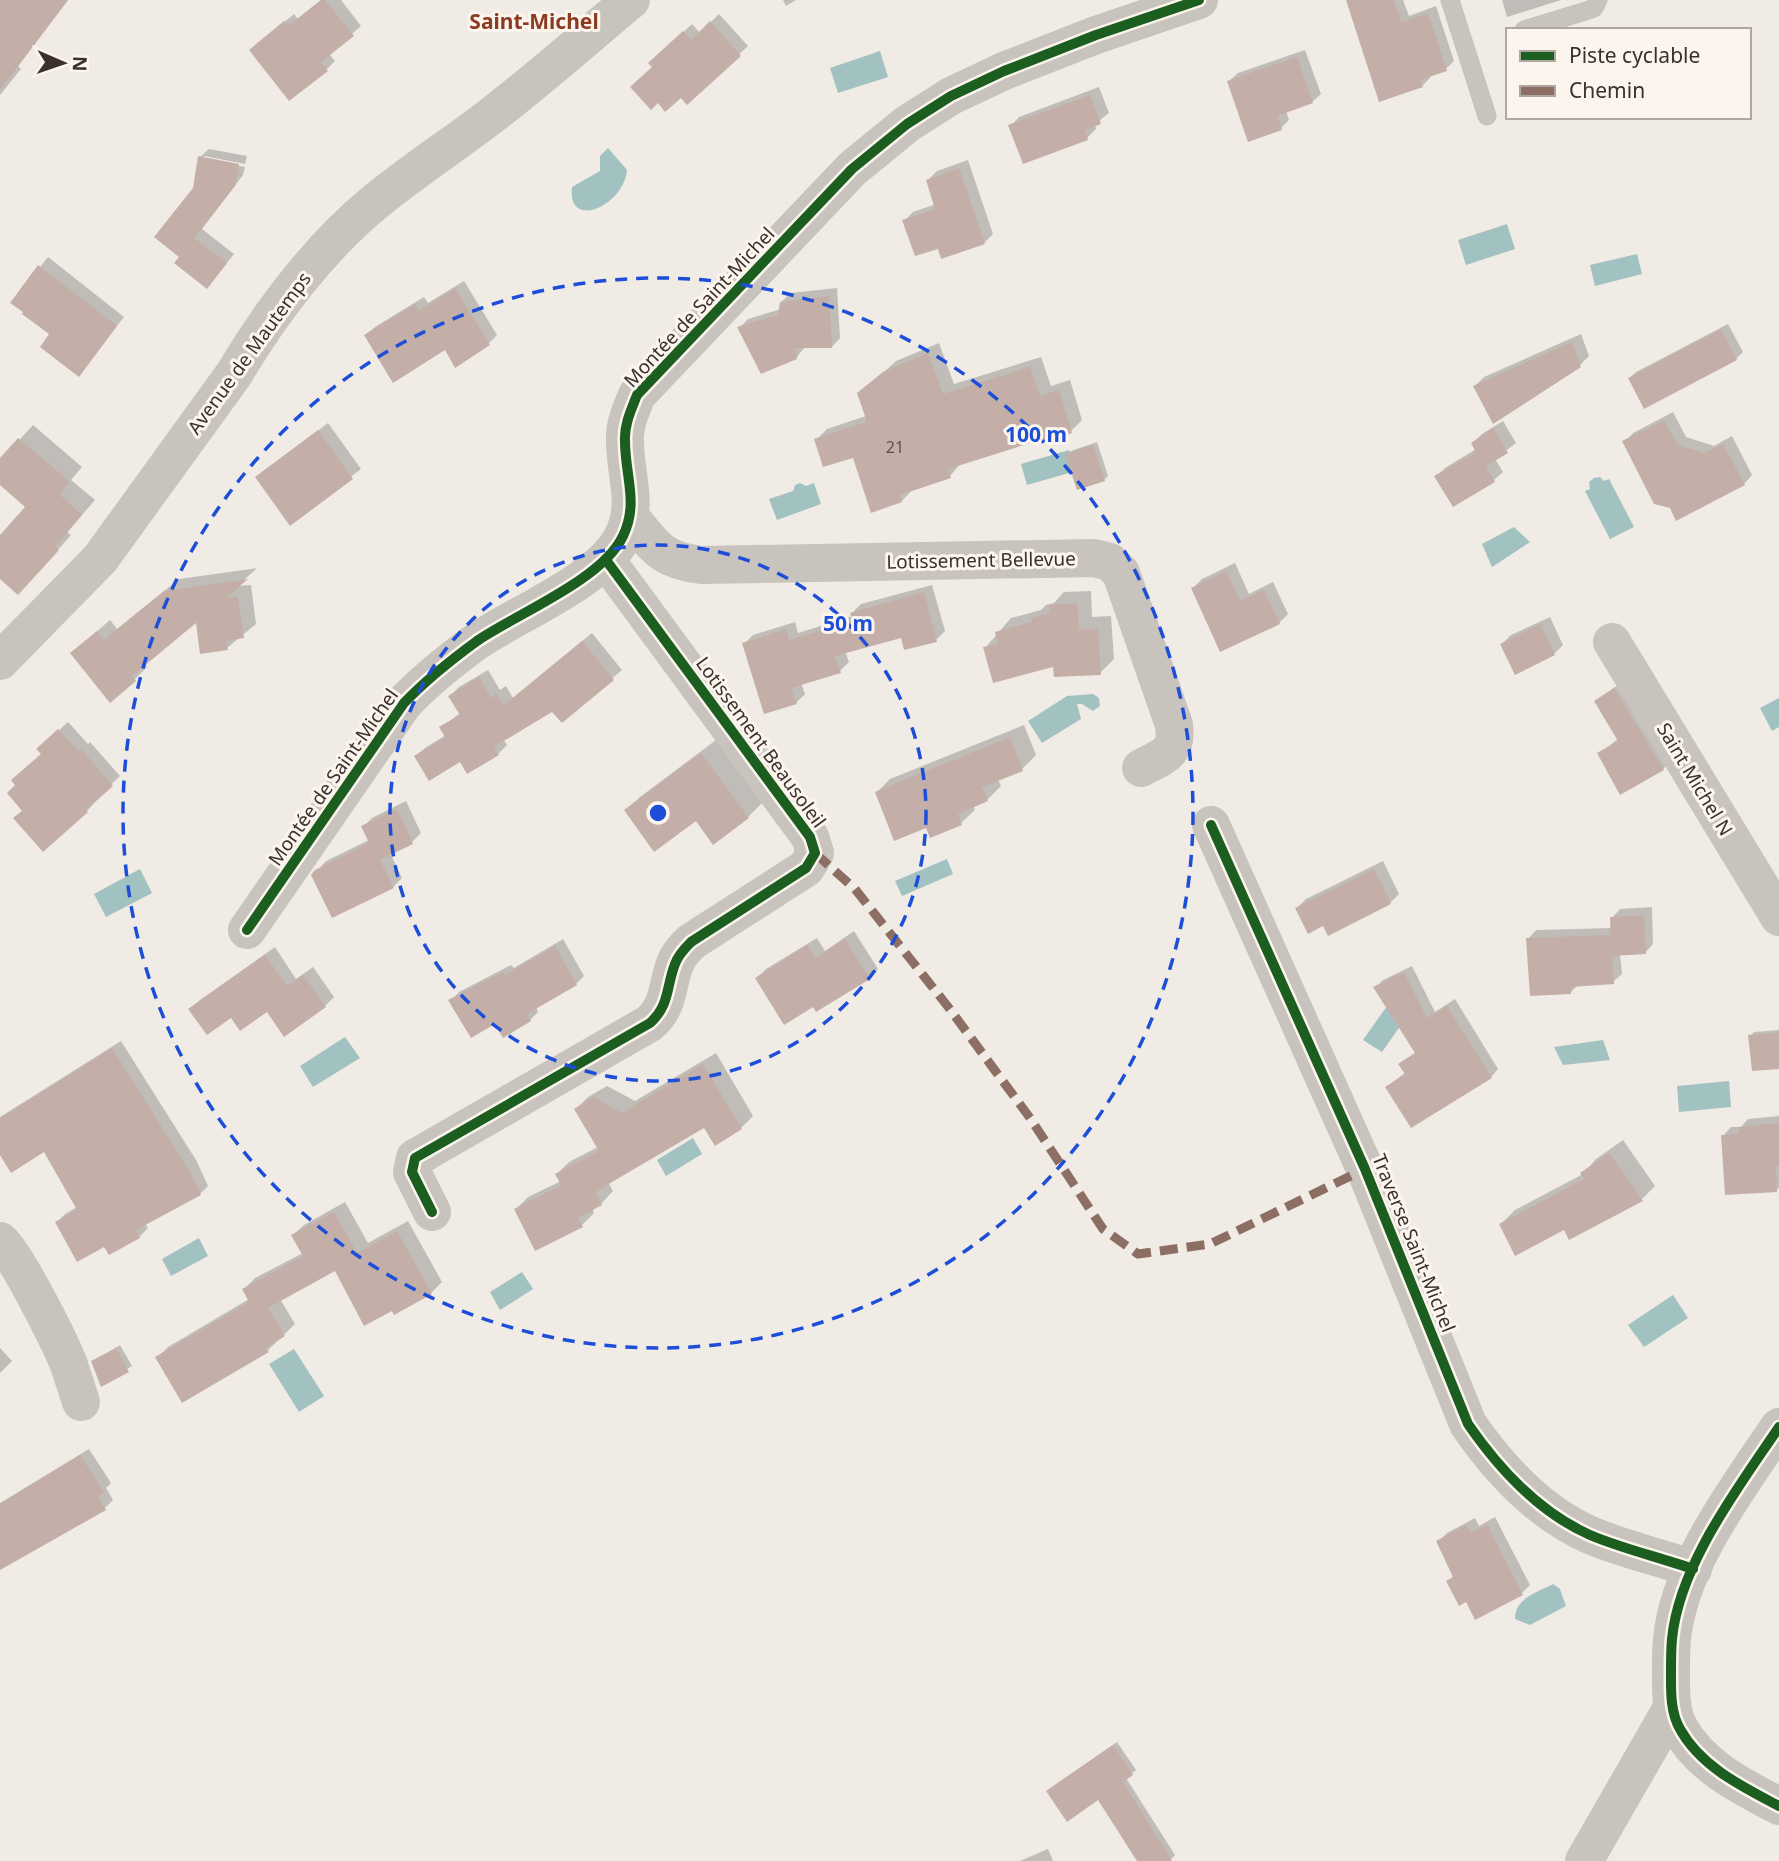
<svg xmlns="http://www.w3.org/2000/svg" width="1779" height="1861" font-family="'Noto Sans',sans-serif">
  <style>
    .water { fill: #a1c2c1 }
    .shadow { fill: #0003 }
    .building { fill: #c3afa7 }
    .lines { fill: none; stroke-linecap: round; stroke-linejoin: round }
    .service { stroke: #c9c3be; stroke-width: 19 }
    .minor { stroke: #c9c3be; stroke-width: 38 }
    .tertiary { stroke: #c9c3be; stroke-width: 38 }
    .quiet { stroke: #8d6e63; stroke-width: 9; stroke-dasharray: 18 9; stroke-linecap: butt }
    .cycleway-casing { stroke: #fbf5ee; stroke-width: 15 }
    .cycleway { stroke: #1b5e20; stroke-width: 10 }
    .ring { fill: none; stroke: #1d4ed8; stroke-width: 3.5; stroke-dasharray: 12 9 }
    .labels { text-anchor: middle; stroke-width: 6; stroke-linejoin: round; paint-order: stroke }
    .number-label { font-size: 16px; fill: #5d504a }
    .street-label { font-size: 19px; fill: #3b302b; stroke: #fbf5ee }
    .neighbourhood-label { font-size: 21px; font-weight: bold; fill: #8c3b22; stroke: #fbf5ee }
    .centre { fill: #1d4ed8; stroke: #fbf5ee; stroke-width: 3.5 }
    .ring-label { font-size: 21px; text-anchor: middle; font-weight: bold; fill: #1d4ed8; stroke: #fbf5ee; stroke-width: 6; stroke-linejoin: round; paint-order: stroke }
  </style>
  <rect width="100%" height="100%" fill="#f0ebe5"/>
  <g class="water">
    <polygon points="880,51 888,77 838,93 830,68"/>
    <path d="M608,148L627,170C624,206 567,231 572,187L600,171V156Z"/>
    <polygon points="1507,224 1515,249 1466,265 1458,240"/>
    <polygon points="1637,254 1642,274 1595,286 1590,265"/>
    <polygon points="1069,450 1076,471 1027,485 1021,464"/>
    <polygon points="1600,477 1604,481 1609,479 1634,527 1610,539 1585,491 1590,489 1589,482 1594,478"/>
    <polygon points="800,483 806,486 814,483 821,504 777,520 769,499 793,491 795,485"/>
    <polygon points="1514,527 1530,542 1492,567 1482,544"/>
    <polygon points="1093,694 1099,698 1100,706 1093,711 1082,704 1077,704 1081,719 1042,743 1028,721 1067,696"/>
    <polygon points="1779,698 1779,727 1772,731 1760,708"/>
    <polygon points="947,859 953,874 902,896 895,881"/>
    <polygon points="140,869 152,893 106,917 94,894"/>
    <polygon points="1392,999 1410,1012 1382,1052 1363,1040"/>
    <polygon points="345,1037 360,1058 313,1087 300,1066"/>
    <polygon points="1603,1040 1610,1060 1563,1065 1554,1047"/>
    <polygon points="1729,1081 1731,1107 1679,1112 1677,1086"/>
    <polygon points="693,1138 702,1154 666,1176 657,1160"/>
    <polygon points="199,1238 208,1256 171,1276 162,1259"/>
    <polygon points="522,1272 533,1289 500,1310 490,1292"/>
    <polygon points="1673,1295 1688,1318 1644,1347 1628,1325"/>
    <polygon points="294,1349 324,1396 299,1412 269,1364"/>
    <path d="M1553,1584L1560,1589L1566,1606L1530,1625L1515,1619C1515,1598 1536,1593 1553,1584Z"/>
  </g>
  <g class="shadow">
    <polygon points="11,0 68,0 18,66 21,69 0,95 0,4"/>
    <polygon points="321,0 341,0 361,26 329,54 335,61 327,69 260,42 294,14 298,19"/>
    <polygon points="783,0 796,0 786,6"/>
    <polygon points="1354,0 1403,0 1409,16 1436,6 1454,61 1446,69 1429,75 1430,78 1422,86"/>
    <polygon points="1502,0 1561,0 1507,17"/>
    <polygon points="719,14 748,46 687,103 654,67 659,55 692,24 700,33"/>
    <polygon points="1305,50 1321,94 1312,102 1286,111 1289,120 1281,128 1229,81 1238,73"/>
    <polygon points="1099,87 1109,113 1095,124 1096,129 1087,138 1011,126 1019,117"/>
    <polygon points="209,149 247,156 245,164 204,156 204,159 245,167 243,175 202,229 234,254 215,278 181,256 200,157"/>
    <polygon points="968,160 993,234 984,243 939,246 904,221 913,212 936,204 928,180 937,171"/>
    <polygon points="48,257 124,317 79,374 51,334 13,302"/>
    <polygon points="464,281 497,335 488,344 446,347 366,335 375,327 424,297 428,303"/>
    <polygon points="837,288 840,338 832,347 805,347 796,358 739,328 748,319 781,309 781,302 791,293"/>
    <polygon points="1728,324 1743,352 1736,359 1630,378 1636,372"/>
    <polygon points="1581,334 1589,356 1580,365 1475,386 1484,377"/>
    <polygon points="939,343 954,384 1041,357 1051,386 1070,380 1082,420 1071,431 1044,437 961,463 950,476 913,489 902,501 854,455 816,440 827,429 866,416 869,386 896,361"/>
    <polygon points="1673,412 1686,437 1714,446 1732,436 1752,475 1744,484 1625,442 1633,433"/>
    <polygon points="1503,421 1516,443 1495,459 1503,472 1494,480 1437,476 1445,468 1476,449 1473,443 1482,434"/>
    <polygon points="328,423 361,469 291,523 257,477"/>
    <polygon points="33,425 82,467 71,480 95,500 67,532 71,535 32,579 0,577 0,538 28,507 0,482 0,461"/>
    <polygon points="1097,442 1108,476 1104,480 1067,455 1071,451"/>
    <polygon points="1235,563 1249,594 1273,582 1288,614 1279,623 1193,588 1202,579"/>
    <polygon points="257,568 237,586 251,585 256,624 227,648 197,620 144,664 147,667 134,680 72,653 110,620 117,629 179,579"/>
    <polygon points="932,585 945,631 936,640 902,636 845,651 849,662 840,671 801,683 805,694 796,703 744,644 753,635 795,622 798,633 853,616 852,613 861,604"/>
    <polygon points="1091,591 1092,617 1111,616 1114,659 1100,673 985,648 1011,618 1041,610 1046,605 1054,603 1064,592"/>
    <polygon points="1550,617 1563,645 1554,654 1516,673 1502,644 1511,635"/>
    <polygon points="592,633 622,670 562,721 553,709 503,739 507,745 498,754 461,760 416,756 425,748 446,735 441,728 460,713 450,696 459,687 488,670 500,690 506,686 513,698"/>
    <polygon points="1624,680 1672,760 1663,769 1599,754 1619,738 1597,701"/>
    <polygon points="68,722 88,744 90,742 120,776 94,801 95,802 87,811 43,850 24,810 47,741"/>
    <polygon points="1024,725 1036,755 1022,769 998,779 1001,786 987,800 973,805 975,810 961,823 927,826 877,792 890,779"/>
    <polygon points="716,740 762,803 748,817 626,810 640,797"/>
    <polygon points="406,801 421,833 412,842 390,853 402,878 393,887 317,871 326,861 369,840 363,827 372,818"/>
    <polygon points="1383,861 1399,894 1390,903 1324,924 1297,908 1306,899"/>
    <polygon points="1652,907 1653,944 1645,953 1620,954 1622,974 1613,982 1578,985 1570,993 1528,939 1536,930 1612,928 1612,918 1620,909"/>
    <polygon points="854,931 878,969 869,978 814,1005 757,978 766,969 817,938 825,951"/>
    <polygon points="563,939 584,976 576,984 536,1007 538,1012 530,1020 496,1022 451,1001 459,992 511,965 514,968"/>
    <polygon points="275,947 296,979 313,967 334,997 325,1006 267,1009 231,1016 191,1009 200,1000"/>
    <polygon points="1412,966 1435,1012 1455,999 1498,1069 1491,1077 1387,1087 1406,1072 1401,1064 1416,1052 1376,987 1383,980"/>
    <polygon points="1779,1030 1779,1067 1750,1036 1754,1032"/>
    <polygon points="121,1041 196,1160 208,1186 200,1194 145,1223 148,1228 139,1237 104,1245 57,1222 65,1214 77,1207 45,1150 0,1152 0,1117"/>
    <polygon points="716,1053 753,1116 741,1128 704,1126 608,1182 613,1191 601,1204 592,1208 594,1213 582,1225 536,1249 516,1209 528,1197 561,1181 557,1174 569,1162 598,1147 576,1109 588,1097 607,1086 635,1101"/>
    <polygon points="1779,1116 1779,1188 1776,1190 1723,1136 1731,1127 1741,1127 1748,1119"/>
    <polygon points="1623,1140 1655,1186 1642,1199 1565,1228 1501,1224 1515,1210 1583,1174 1596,1159"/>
    <polygon points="345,1202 368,1243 408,1221 442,1282 431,1293 335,1269 280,1299 295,1324 268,1350 157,1358 168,1347 249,1299 244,1289 255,1278 303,1253 293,1235 304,1225"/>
    <polygon points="120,1345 132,1366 102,1384 93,1362"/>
    <polygon points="0,1348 12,1361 0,1373"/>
    <polygon points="89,1449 111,1483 106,1488 113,1500 105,1508 0,1553 0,1503"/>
    <polygon points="1495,1517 1530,1585 1522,1593 1467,1600 1448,1582 1454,1575 1439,1541 1447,1533 1475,1518 1479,1526"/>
    <polygon points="1117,1742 1136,1770 1126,1778 1175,1855 1169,1861 1139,1861 1098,1798 1052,1787"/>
    <polygon points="1048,1849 1053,1861 1020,1861"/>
  </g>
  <g class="building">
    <polygon points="0,0 68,0 0,90"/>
    <polygon points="321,0 325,0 354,36 321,62 328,71 289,101 249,50 284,21 288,26"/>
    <polygon points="1346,0 1394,0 1401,22 1428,13 1447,71 1420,80 1423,87 1379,102"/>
    <polygon points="710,21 741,56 687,105 681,98 665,112 658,103 651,110 630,87 652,67 648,63 683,31 691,40"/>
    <polygon points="1297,57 1313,103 1277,116 1282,130 1248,142 1227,81"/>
    <polygon points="1090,95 1101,124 1085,130 1088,140 1023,164 1008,125"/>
    <polygon points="198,156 239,164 235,186 194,238 227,263 207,289 174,263 179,257 154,237 193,188"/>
    <polygon points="959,168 985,244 941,259 938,249 915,256 902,220 935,209 926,180"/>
    <polygon points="38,265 117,326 79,377 40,347 49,334 22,314 23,312 10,303"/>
    <polygon points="455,288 490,345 455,368 445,350 393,383 364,335 415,304 419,311"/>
    <polygon points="829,296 832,348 795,348 797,359 761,374 737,327 778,315 780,302"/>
    <polygon points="1721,329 1737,360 1644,409 1628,378"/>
    <polygon points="1572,342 1581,367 1493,424 1473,386"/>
    <polygon points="928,353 943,394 1030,367 1040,396 1059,390 1072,433 1044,442 1043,439 948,469 951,478 900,495 902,502 871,513 853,458 823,467 814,439 867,422 857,393 883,372"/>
    <polygon points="1664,420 1678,445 1704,453 1723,444 1745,485 1676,521 1670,508 1654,504 1622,441"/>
    <polygon points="1493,428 1508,453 1486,466 1495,482 1453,507 1434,476 1476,452 1471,443"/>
    <polygon points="318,430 353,479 290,526 255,477"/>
    <polygon points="18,438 70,482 59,494 82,515 55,547 59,550 18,595 0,579 0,535 25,507 0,485 0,458"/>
    <polygon points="1093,445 1105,481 1077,490 1065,454"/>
    <polygon points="1226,571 1240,601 1264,590 1280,624 1220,652 1191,588"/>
    <polygon points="248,579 226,598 238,597 244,638 226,641 228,650 200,654 196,623 132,676 136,681 110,703 70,653 97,631 104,640 164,591"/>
    <polygon points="924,592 937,642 904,650 901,638 835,656 841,673 791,688 797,704 764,714 742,643 786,629 789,640 853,621 850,613"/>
    <polygon points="1077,603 1079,630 1098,629 1101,675 1054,677 1053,667 993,683 983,647 998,644 995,632 1032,622 1031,618 1050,613 1049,605"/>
    <polygon points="1540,624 1555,655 1515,675 1500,644"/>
    <polygon points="582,641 614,680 562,723 552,712 494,747 499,755 467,774 460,762 429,781 414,756 445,737 439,727 460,715 448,696 479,677 491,698 497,694 504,705"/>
    <polygon points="1614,688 1664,770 1620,795 1597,753 1618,741 1594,701"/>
    <polygon points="58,729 78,751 81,749 113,786 86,810 88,812 43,852 13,818 22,811 7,793 15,785 11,780 41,754 36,749"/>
    <polygon points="1010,737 1023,771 982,787 988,801 958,814 962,825 930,838 926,828 894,841 875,792"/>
    <polygon points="701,753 749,818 713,845 696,821 654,852 624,810"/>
    <polygon points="397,809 413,844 380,860 394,888 332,918 311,875 315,870 369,843 361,826"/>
    <polygon points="1374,869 1391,904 1328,936 1323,926 1308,934 1295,908"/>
    <polygon points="1644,915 1646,954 1612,956 1614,984 1571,987 1571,994 1530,996 1526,938 1611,935 1611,945 1610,917"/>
    <polygon points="845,939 870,979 816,1012 813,1007 784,1025 755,978 807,945 815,958"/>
    <polygon points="555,946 577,985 527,1014 531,1021 503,1038 495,1024 471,1038 448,1000 503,972 505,975"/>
    <polygon points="265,955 287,986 303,975 326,1007 284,1037 267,1012 240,1031 231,1018 207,1035 188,1009"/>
    <polygon points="1404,972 1427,1018 1447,1006 1492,1078 1411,1128 1385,1087 1405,1074 1398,1064 1415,1053 1373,987"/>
    <polygon points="1779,1033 1779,1069 1752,1071 1748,1035"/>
    <polygon points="112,1048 188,1169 201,1195 136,1230 140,1238 109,1255 104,1247 77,1262 55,1222 77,1210 44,1152 11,1173 0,1155 0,1118"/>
    <polygon points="703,1064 742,1129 715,1146 704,1128 595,1192 602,1205 578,1218 583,1227 535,1251 514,1209 561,1185 555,1174 599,1151 574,1109 594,1097 622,1113"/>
    <polygon points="1779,1123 1779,1166 1776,1166 1777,1192 1725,1195 1721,1135 1739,1134 1738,1127"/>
    <polygon points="1609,1153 1643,1201 1569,1240 1564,1230 1515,1256 1499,1224 1584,1179 1580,1173"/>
    <polygon points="334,1212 357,1253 397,1231 432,1294 394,1315 392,1311 364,1326 335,1271 268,1308 285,1336 266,1348 269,1352 182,1403 155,1357 249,1302 242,1289 303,1256 291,1235"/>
    <polygon points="116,1348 129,1372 101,1387 91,1361"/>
    <polygon points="80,1455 104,1492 98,1496 106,1510 0,1570 0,1504"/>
    <polygon points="1487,1524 1523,1595 1475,1620 1466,1602 1459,1606 1446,1581 1453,1577 1436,1541 1466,1525 1471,1533"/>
    <polygon points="1113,1745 1133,1775 1123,1782 1172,1861 1137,1861 1098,1800 1067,1822 1046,1791"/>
  </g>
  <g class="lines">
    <g class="service">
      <polyline points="1450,0 1487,116"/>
      <polyline points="1524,30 1589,10 1594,8 1598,0"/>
    </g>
    <g class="minor">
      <path d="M631,518C656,547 660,560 701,565L1094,558L1110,562L1121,573L1174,725C1178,754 1163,756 1141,768"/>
      <polyline points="1612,642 1779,917"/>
      <path d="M0,661L100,559L234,374C270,313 320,247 375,202C413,171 453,145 491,116C539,79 584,39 631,0"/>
      <path d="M1211,825L1365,1169L1468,1424C1499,1469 1538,1512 1590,1535C1623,1549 1659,1557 1693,1569"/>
      <path d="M247,930L404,703C426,680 451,660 477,641C518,613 602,580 623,536C639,503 625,476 625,441C624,425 631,410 637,395L852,169L907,124L951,96L1004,71L1096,35L1199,0"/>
      <path d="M432,1212L412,1172L415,1158L650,1023C670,1005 666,987 675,964C678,955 685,948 691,942L806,868L815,853L810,837L606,560"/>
      <path d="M0,1241C13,1248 62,1346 69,1365C73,1377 77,1390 81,1402"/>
      <polyline points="1584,1861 1672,1708"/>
    </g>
    <path class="tertiary" d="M1779,1427C1738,1488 1679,1565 1672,1639C1671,1650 1671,1661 1671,1671C1671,1690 1670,1712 1680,1729C1701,1767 1743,1787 1779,1806"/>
    <polyline class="quiet" points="815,853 855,889 949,1008 1030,1118 1103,1229 1138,1254 1210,1244 1365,1169"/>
    <g class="cycleway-casing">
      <g id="cycleway">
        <path d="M1211,825L1365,1169L1468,1424C1499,1469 1538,1512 1590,1535C1623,1549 1659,1557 1693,1569"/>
        <path d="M247,930L404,703C426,680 451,660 477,641C518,613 602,580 623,536C639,503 625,476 625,441C624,425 631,410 637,395L852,169L907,124L951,96L1004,71L1096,35L1199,0"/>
        <path d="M432,1212L412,1172L415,1158L650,1023C670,1005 666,987 675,964C678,955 685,948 691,942L806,868L815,853L810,837L606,560"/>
        <path d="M1779,1427C1738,1488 1679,1565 1672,1639C1671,1650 1671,1661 1671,1671C1671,1690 1670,1712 1680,1729C1701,1767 1743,1787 1779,1806"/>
      </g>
    </g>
    <use href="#cycleway" class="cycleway"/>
  </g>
  <g class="ring">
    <circle cx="658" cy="813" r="268"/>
    <circle cx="658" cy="813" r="535"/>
  </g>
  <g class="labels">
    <g class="number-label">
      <text x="895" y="453">21</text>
    </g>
    <g class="street-label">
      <text transform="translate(699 307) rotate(-47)" y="7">Montée de Saint-Michel</text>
      <text transform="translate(249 353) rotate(-54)" y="7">Avenue de Mautemps</text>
      <text transform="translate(981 560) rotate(-1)" y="7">Lotissement Bellevue</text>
      <text transform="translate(761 742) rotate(54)" y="7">Lotissement Beausoleil</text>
      <text transform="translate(333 777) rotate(-55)" y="7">Montée de Saint-Michel</text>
      <text transform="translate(1695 779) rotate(59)" y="7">Saint Michel N</text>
      <text transform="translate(1414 1243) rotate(68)" y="7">Traverse Saint-Michel</text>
    </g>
    <g class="neighbourhood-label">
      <text x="534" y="29">Saint-Michel</text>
    </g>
  </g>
  <circle cx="658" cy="813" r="10" class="centre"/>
  <g class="ring-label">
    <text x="1036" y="442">100 m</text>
    <text x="848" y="631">50 m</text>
  </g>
  <rect x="1506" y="28" width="245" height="91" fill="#fbf5ee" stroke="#aea6a0" stroke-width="2"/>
  <rect x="1520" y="51" width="35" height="10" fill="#1b5e20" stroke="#aea6a0" stroke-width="2"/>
  <text x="1569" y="63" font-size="21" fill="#3b302b">Piste cyclable</text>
  <rect x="1520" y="86" width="35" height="10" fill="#8d6e63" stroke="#aea6a0" stroke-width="2"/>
  <text x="1569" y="98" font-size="21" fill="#3b302b">Chemin</text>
  <g transform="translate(63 63) rotate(92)" stroke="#fbf5ee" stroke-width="5" paint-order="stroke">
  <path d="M0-5L12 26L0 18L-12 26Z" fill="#3b302b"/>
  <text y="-10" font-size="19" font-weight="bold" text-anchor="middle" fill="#3b302b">N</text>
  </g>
</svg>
